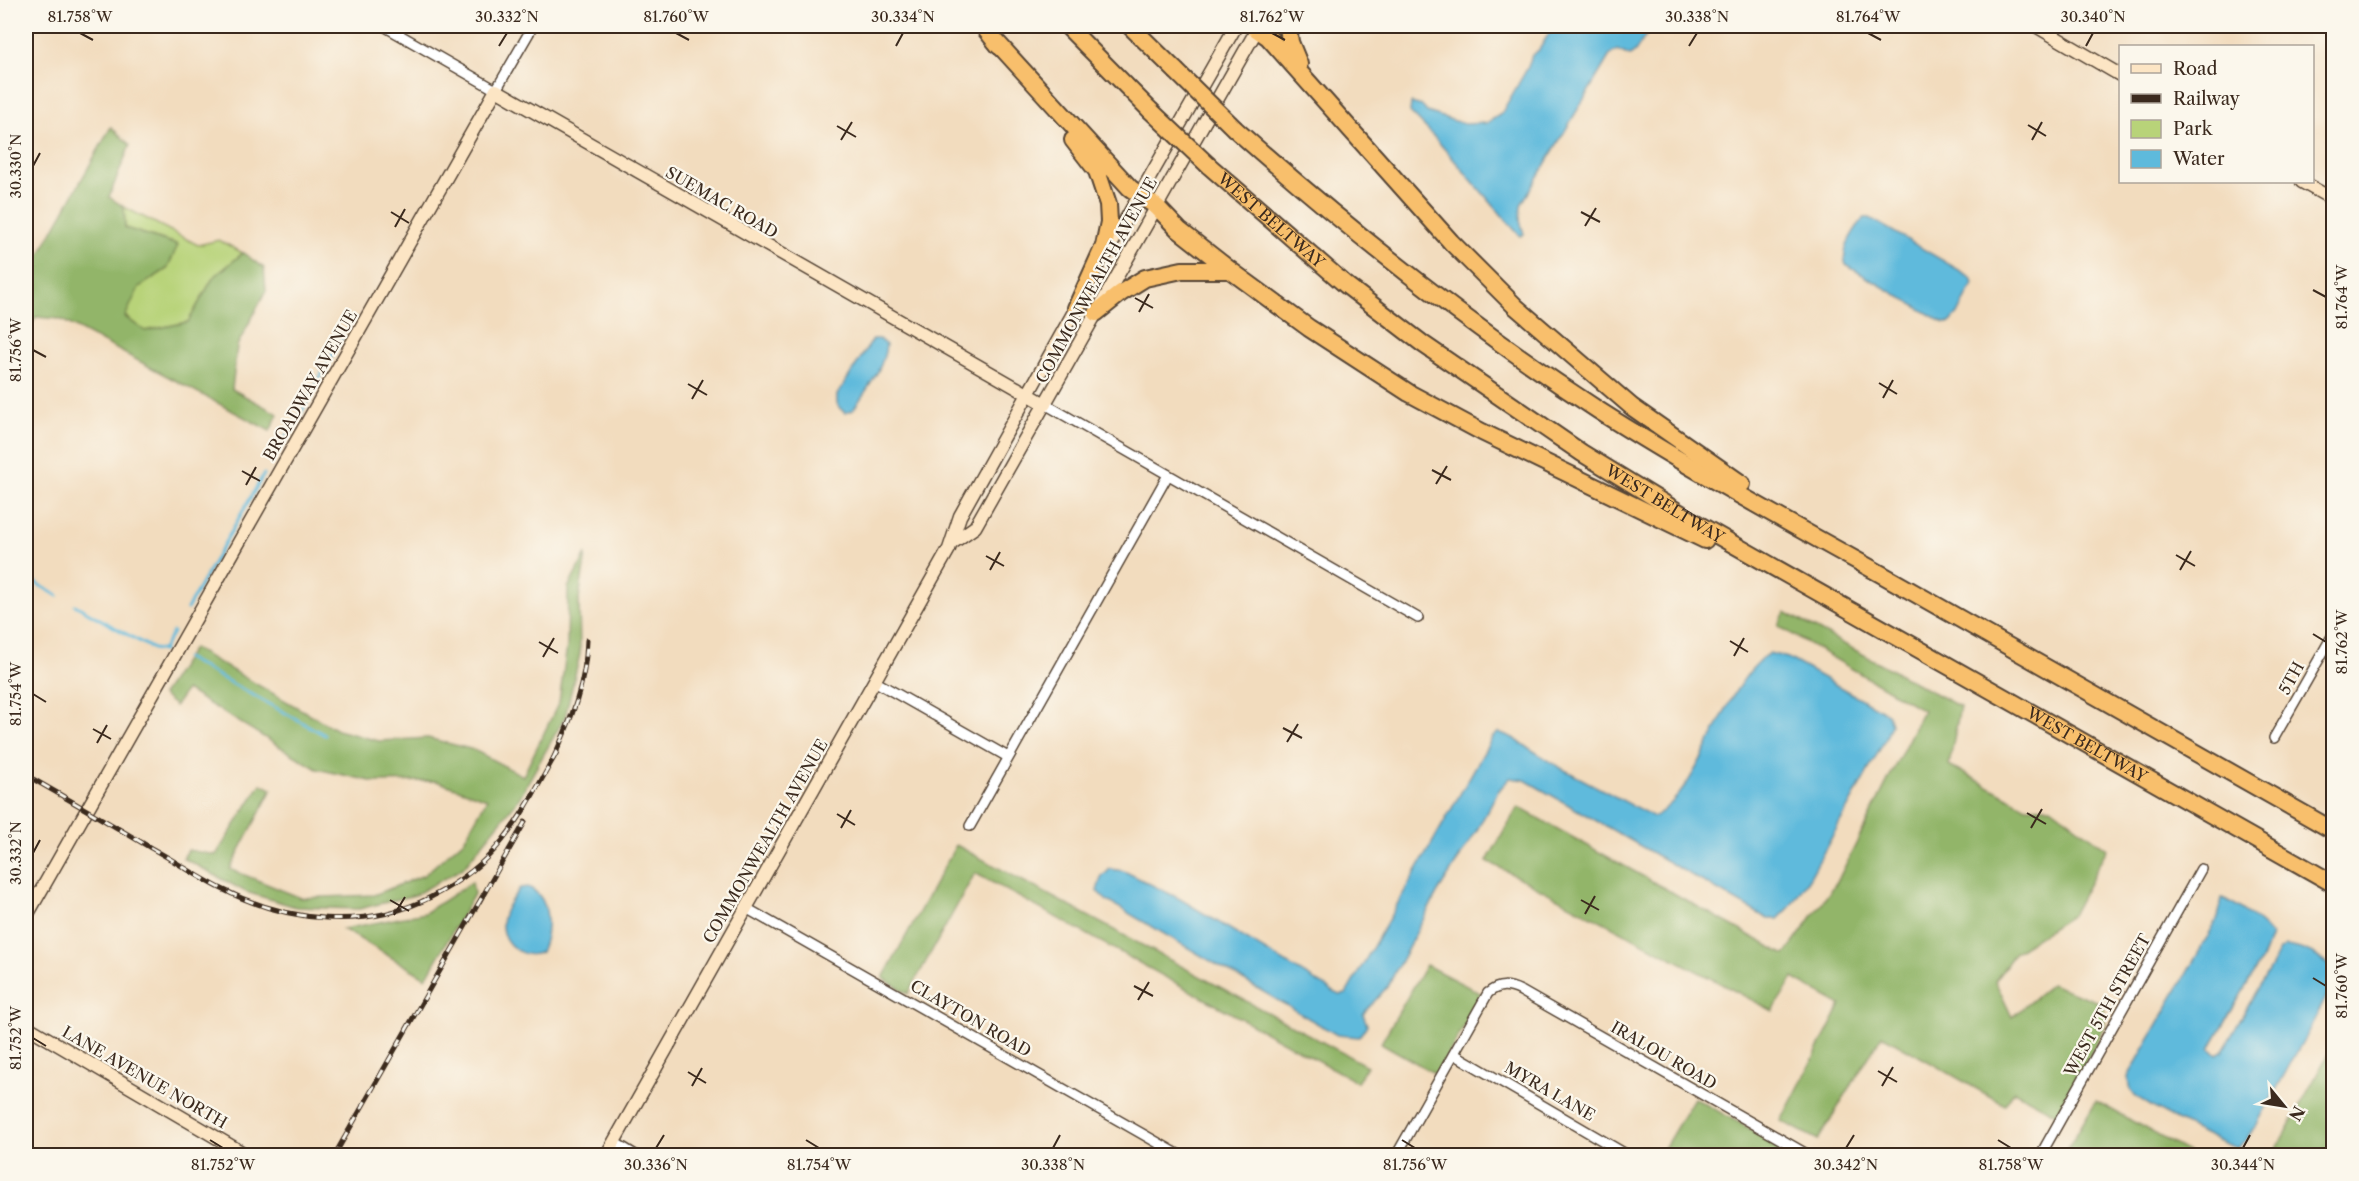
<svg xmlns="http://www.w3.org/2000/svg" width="2359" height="1181" font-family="'Libre Caslon Text',serif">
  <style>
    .green { fill: #b8d379; stroke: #7a7e4c; stroke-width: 1.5 }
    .forest { fill: #92b569; stroke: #667044; stroke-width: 1.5 }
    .water { fill: #5ebadc; stroke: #4c727d; stroke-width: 1.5 }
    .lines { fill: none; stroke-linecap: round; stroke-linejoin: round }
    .stream { stroke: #5ebadc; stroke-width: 3 }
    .street-casing { stroke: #564536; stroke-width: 12 }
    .secondary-casing { stroke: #564536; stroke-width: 15 }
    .highway-casing { stroke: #564536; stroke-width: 20 }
    .street { stroke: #fff; stroke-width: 9 }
    .secondary { stroke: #fce5c4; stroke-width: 12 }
    .highway { stroke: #f8bf6c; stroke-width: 16 }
    .rail-casing { stroke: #3b2a1e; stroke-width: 5 }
    .rail { stroke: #fbf7ec; stroke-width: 3; stroke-dasharray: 9; stroke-linecap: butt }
    .highway-bridge-casing { stroke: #564536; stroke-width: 20; stroke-linecap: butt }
    .highway-bridge { stroke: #f8bf6c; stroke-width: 16 }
    .ticks { fill: none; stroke: #3b2a1e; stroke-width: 2 }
    .labels { text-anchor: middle; stroke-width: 4.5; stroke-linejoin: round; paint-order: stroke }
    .street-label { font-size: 16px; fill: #3b2a1e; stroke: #fbf7ec }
    .neatline { fill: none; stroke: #3b2a1e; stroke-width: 2 }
    .ticks-label { font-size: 15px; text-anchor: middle; fill: #3b2a1e }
  </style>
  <rect width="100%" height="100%" fill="#fbf7ec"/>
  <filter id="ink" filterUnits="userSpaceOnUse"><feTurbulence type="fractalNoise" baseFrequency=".0167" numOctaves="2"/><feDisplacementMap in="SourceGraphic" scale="12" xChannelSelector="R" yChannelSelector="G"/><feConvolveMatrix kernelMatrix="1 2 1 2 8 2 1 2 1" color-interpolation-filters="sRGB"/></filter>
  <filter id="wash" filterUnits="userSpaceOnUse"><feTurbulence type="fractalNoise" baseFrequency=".008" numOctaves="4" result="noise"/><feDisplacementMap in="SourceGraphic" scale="24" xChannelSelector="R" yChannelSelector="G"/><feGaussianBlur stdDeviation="1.35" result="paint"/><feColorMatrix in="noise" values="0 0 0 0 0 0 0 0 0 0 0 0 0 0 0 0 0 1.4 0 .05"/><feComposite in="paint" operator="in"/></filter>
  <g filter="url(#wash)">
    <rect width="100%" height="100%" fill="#f2dcbe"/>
    <polygon class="green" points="124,207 198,245 219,240 243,253 213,278 188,322 144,331 125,316 139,287 167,269 177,244 125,228"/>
    <g class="forest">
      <polygon points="111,127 130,145 109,197 124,207 125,228 178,245 167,269 139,287 125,317 145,331 188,322 213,278 243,253 264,268 266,291 237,346 232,389 278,414 270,431 60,319 36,317 26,334 26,279"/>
      <polygon points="586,554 579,599 580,654 565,717 518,800 463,868 415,895 359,909 296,907 246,892 183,858 188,850 216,855 261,784 272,789 230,869 301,898 374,895 424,875 464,840 487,799 436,781 375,782 317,769 186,690 175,706 162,695 193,648 337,730 379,741 428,738 474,750 523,776 559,702 567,646 568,588"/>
      <polygon points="1785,612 1960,707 1949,765 2026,807 2051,807 2107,849 2072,915 2015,952 1995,981 2012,1017 2051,984 2104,1004 2105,1027 2058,1115 2014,1091 2005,1105 1882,1035 1818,1140 1781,1121 1841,1005 1793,978 1773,1011 1487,861 1518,807 1785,955 1838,880 1923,710 1778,626"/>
      <polygon points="956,845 1367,1066 1357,1082 975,873 908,994 883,978"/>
      <polygon points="472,882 474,894 426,978 343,929 425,913"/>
      <polygon points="1426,965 1482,994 1437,1075 1381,1043"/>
      <polygon points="2333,1045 2333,1155 2273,1155"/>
      <polygon points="1694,1098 1798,1155 1660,1155"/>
      <polygon points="2096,1101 2193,1155 2064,1155"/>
    </g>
    <g class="water">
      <polygon points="1572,26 1652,26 1635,52 1630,56 1617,50 1610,55 1521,205 1520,221 1524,234 1520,236 1428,130 1410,112 1411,103 1422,106 1427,112 1464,124 1487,123 1501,114 1528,67 1532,55 1539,50 1549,33 1556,29"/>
      <path d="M1864,218H1870L1971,277L1973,284L1958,314L1950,323H1944L1846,265C1840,249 1854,230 1864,218Z"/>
      <path d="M873,339H879L886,345C884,369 866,390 853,410L846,413C838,408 836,405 837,395Z"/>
      <path d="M1769,653L1788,658L1888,714L1891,724L1886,738L1810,877L1790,907L1778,919H1768L1525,780L1510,778L1498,791L1477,830L1438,892L1387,987L1363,1014L1367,1025L1359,1037L1337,1035L1106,900L1097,891L1101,878L1110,869L1124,871L1180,899L1339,995L1346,994L1492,738L1499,732L1513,738L1559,767L1654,817C1707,785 1717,691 1769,653Z"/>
      <path d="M528,887C552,898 550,932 541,952C524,961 502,944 502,926C502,911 512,899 520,888Z"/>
      <path d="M2222,898C2234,902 2263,924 2271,935L2263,957L2210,1048L2217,1055L2222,1052L2280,950L2286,946C2303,948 2324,957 2333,971L2332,986L2314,1021L2257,1124L2246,1141L2237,1148C2217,1141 2143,1106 2131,1091C2128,1087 2129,1082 2128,1077L2218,918Z"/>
    </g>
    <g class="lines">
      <g class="stream">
        <polyline points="275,454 301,413 343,335"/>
        <polyline points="26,577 58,596"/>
        <polyline points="75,605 153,649 164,651"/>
        <polyline points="187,609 264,474"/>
        <polyline points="162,651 173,632"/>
        <polyline points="186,658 325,735"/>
      </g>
    </g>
  </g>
  <g filter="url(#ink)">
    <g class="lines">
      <g class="street-casing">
        <g id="street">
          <polyline points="384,26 496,90 533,26"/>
          <polyline points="1045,404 1418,618"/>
          <polyline points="876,682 1008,757"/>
          <polyline points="2274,738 2334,633"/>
          <polyline points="970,826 1168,475"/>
          <polyline points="746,908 1181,1156"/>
          <polyline points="1454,1054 1629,1156"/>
          <polyline points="614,1142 637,1156"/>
          <path d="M1396,1156L1488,993C1499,984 1508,985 1521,991L1810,1156"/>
          <polyline points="2040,1156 2201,869"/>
        </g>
      </g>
      <g class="secondary-casing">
        <g id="secondary">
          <polyline points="2036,26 2120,75"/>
          <polyline points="2302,182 2334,200"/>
          <polyline points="1106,254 1236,26"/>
          <polyline points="952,543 975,527 1259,26"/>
          <polyline points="26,917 496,90 1045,404"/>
          <polyline points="26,1026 248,1156"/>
          <polyline points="606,1156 949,549 960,516 1080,301"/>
        </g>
      </g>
      <g class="highway-casing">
        <g id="highway">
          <polyline points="983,26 999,46"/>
          <polyline points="1067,26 1150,110"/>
          <polyline points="1130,26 1176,71"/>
          <polyline points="1252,26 1268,37 1451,242 1516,307 1632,407 1742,484"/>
          <polyline points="1288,26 1290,42 1299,64"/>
          <polyline points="993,38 1130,188 1157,207 1179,230 1230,270"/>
          <path d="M1235,129C1350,231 1469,326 1598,410C1692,470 1791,524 1888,578C2036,663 2185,747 2334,831"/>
          <polyline points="1073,140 1097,171 1108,204 1109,222 1104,246 1076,308"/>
          <path id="s1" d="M1208,165L1346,285L1423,344L1582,453L1701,526L2334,884"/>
          <polyline points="1096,313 1121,293 1145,278 1182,270 1230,270 1309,328 1409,393 1482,432 1705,540"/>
        </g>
      </g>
      <use href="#street" class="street"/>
      <use href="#secondary" class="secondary"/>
      <use href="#highway" class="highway"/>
      <g class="rail-casing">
        <g id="rail">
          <path d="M553,759C571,720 586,684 587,640"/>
          <path d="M26,775C68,799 109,823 151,848C175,861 198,877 222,889C287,922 365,931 431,897C458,883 483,865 502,841C524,814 540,782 557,752"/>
          <polyline points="334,1156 525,822"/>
        </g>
      </g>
      <use href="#rail" class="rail"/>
      <g class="highway-bridge-casing">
        <g id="highway-bridge">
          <polyline points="1176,71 1235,129"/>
          <polyline points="1150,110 1208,165"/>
        </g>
      </g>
      <use href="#highway-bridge" class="highway-bridge"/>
    </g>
  </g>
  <path class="ticks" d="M80,33L93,40M676,33L689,40M1272,33L1285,40M1868,33L1881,40M499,46L507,33M896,46L903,33M1689,46L1697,33M2086,46L2093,33M2028,125L2046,136M837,126L856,137M841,140L852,122M2032,140L2042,122M33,166L40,153M391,212L409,223M1581,212L1600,222M1585,226L1596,208M395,227L405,209M2313,290L2326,297M1135,298L1153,308M1139,312L1149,294M33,350L46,357M1879,383L1897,394M688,384L707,395M1883,398L1893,380M692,399L703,380M1432,470L1451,480M242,471L260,481M1436,484L1447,466M246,485L256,467M2176,555L2195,566M986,556L1004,566M990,570L1000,552M2180,570L2191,551M2313,634L2326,642M1730,641L1748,652M539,642L558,653M1734,656L1744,638M543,657L554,638M33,694L46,702M1283,728L1302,738M93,729L111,739M1287,742L1298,724M97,743L107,725M2027,813L2046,824M837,814L855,825M841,828L851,810M2031,828L2042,809M33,853L40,840M390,900L409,911M1581,900L1599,910M1585,914L1595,896M394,915L405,897M2313,978L2326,986M1134,986L1153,996M1138,1000L1149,982M33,1038L46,1046M1878,1071L1897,1082M688,1072L706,1083M692,1086L702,1068M1882,1086L1893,1067M210,1140L223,1148M806,1140L819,1148M1402,1140L1415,1148M1998,1140L2011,1148M656,1148L664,1135M1053,1148L1060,1135M1846,1148L1854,1135M2243,1148L2250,1135"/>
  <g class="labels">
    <g class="street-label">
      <text transform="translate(722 202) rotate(30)" y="6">SUEMAC ROAD</text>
      <text dy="6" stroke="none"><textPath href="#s1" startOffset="84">WEST BELTWAY</textPath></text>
      <text transform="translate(1096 280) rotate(-61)" y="6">COMMONWEALTH AVENUE</text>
      <text transform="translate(310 385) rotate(-60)" y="6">BROADWAY AVENUE</text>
      <text dy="6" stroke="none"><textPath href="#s1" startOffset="570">WEST BELTWAY</textPath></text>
      <text transform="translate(2291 678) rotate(-61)" y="6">5TH</text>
      <text dy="6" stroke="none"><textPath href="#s1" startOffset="1056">WEST BELTWAY</textPath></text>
      <text transform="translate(765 841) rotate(-60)" y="6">COMMONWEALTH AVENUE</text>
      <text transform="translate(2107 1005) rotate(-61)" y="6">WEST 5TH STREET</text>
      <text transform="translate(971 1018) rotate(30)" y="6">CLAYTON ROAD</text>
      <text transform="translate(1664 1055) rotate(30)" y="6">IRALOU ROAD</text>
      <text transform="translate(145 1077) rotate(30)" y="6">LANE AVENUE NORTH</text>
      <text transform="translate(1550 1091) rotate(30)" y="6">MYRA LANE</text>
    </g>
  </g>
  <rect width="2359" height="1181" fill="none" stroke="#fbf7ec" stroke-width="66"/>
  <rect x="2119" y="45" width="195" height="138" fill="#fbf7ec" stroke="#aea59a" stroke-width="1.5"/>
  <rect x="2131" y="64" width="30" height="9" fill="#fce5c4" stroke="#aea59a" stroke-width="1.5"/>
  <text x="2173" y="75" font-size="18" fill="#3b2a1e">Road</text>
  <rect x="2131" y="94" width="30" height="9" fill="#3b2a1e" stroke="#aea59a" stroke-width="1.5"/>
  <text x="2173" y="105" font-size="18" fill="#3b2a1e">Railway</text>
  <rect x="2131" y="120" width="30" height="18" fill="#b8d379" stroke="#aea59a" stroke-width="1.5"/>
  <text x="2173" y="135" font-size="18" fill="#3b2a1e">Park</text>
  <rect x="2131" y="150" width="30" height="18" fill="#5ebadc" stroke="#aea59a" stroke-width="1.5"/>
  <text x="2173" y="165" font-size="18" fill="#3b2a1e">Water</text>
  <g transform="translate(2284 1106) rotate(120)" stroke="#fbf7ec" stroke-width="4.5" paint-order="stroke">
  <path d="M0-4.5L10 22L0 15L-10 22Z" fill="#3b2a1e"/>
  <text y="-9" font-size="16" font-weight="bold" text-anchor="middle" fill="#3b2a1e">N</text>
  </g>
  <rect x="33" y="33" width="2293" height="1115" class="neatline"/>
  <g class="ticks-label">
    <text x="80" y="22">81.758°W</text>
    <text x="507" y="22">30.332°N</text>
    <text x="676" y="22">81.760°W</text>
    <text x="903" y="22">30.334°N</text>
    <text x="1272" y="22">81.762°W</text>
    <text x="1697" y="22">30.338°N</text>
    <text x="1868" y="22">81.764°W</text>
    <text x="2093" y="22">30.340°N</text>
    <text transform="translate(16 166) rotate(-90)" y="5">30.330°N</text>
    <text transform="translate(2342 297) rotate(-90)" y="5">81.764°W</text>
    <text transform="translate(16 350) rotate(-90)" y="5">81.756°W</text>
    <text transform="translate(2342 642) rotate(-90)" y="5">81.762°W</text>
    <text transform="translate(16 694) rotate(-90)" y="5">81.754°W</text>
    <text transform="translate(16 853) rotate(-90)" y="5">30.332°N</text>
    <text transform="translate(2342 986) rotate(-90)" y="5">81.760°W</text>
    <text transform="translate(16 1038) rotate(-90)" y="5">81.752°W</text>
    <text x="223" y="1170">81.752°W</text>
    <text x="656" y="1170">30.336°N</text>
    <text x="819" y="1170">81.754°W</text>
    <text x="1053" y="1170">30.338°N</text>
    <text x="1415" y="1170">81.756°W</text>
    <text x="1846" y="1170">30.342°N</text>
    <text x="2011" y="1170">81.758°W</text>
    <text x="2243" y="1170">30.344°N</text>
  </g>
</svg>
